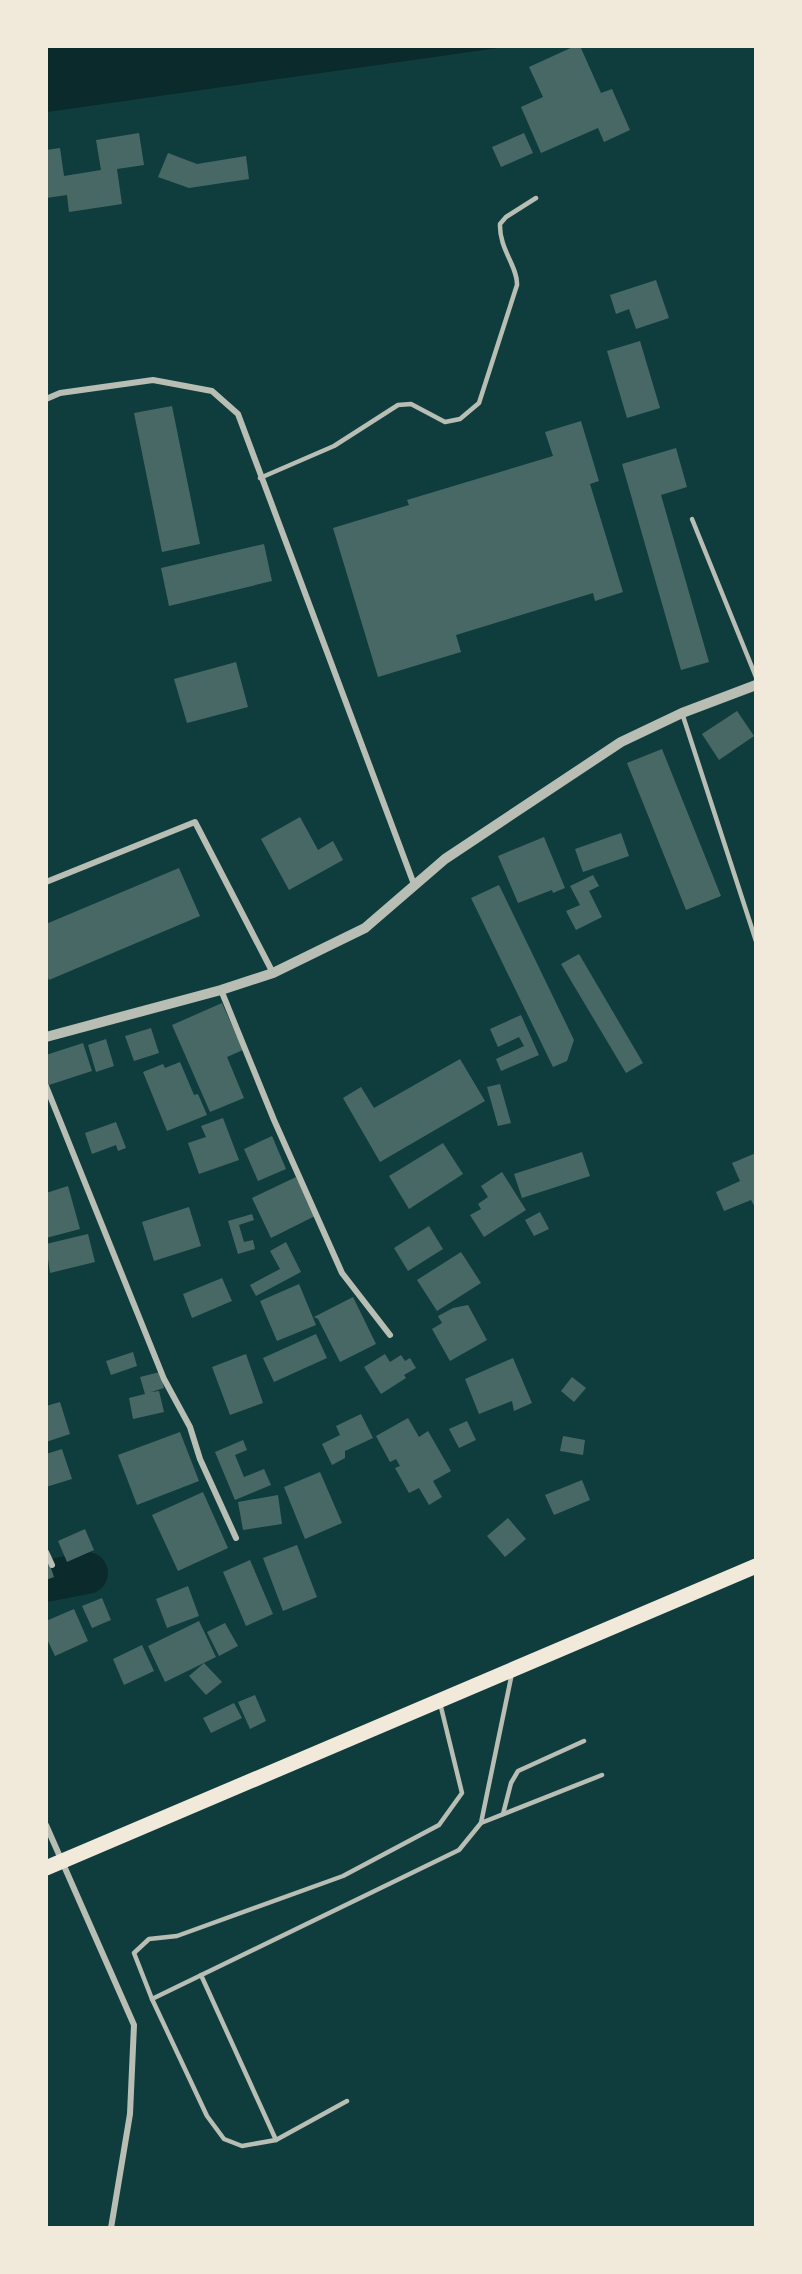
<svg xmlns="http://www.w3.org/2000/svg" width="802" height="2274" font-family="'Sofia Sans Condensed',sans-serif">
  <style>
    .water { fill: #0a2a2b }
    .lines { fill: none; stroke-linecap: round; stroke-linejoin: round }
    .river { stroke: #0a2a2b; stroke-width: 42 }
    .building { fill: #486865 }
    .service { stroke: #b8beb3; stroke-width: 4.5 }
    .minor { stroke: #b8beb3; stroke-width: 6 }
    .tertiary { stroke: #b8beb3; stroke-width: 10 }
    .primary { stroke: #f1e9da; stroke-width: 15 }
  </style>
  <rect width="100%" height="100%" fill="#0f3d3e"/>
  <polygon class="water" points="47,46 505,46 505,47 47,112"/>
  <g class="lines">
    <polyline class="river" points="46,1581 87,1573"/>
  </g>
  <g class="building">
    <polygon points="575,46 580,46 601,93 612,89 630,130 604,142 598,128 541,153 521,107 543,97 529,67"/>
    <polygon points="139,133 144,165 117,169 122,204 69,212 67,195 46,198 46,150 60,148 64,176 101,170 96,140"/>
    <polygon points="524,133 533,153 501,167 492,147"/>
    <polygon points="168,153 197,164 246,156 249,179 189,188 158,177"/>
    <polygon points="656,280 669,318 636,329 629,309 616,314 610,295"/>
    <polygon points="640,341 660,408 627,418 607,351"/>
    <polygon points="172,406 200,544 162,552 134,413"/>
    <polygon points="581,421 599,481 590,484 623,592 595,601 593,593 456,635 461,652 378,677 333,528 409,505 407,500 553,456 545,432"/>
    <polygon points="676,448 687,487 661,495 709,662 681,670 622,464"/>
    <polygon points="264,544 272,581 169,606 161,568"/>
    <polygon points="236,662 248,707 187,723 174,679"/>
    <polygon points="737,711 754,736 719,760 702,734"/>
    <polygon points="662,749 721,896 686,910 627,763"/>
    <polygon points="300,817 318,850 333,841 343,860 289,890 261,839"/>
    <polygon points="621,833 629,856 583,872 575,849"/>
    <polygon points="544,837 565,888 553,893 552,890 518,903 498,856"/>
    <polygon points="179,868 200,916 49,980 46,973 46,924"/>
    <polygon points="593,875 599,886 589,891 602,917 576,930 566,911 580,905 570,886"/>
    <polygon points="499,885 574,1040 567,1061 553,1067 471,898"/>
    <polygon points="579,954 643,1063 626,1073 561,964"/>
    <polygon points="222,1003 243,1050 227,1057 244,1098 210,1112 172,1025"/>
    <polygon points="521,1015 539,1055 501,1071 496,1059 524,1046 519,1037 498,1047 490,1029"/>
    <polygon points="151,1028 159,1053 134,1061 125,1036"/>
    <polygon points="106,1039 114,1066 96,1072 88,1045"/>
    <polygon points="83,1043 92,1071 46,1086 46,1055"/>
    <polygon points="460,1059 485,1101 380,1162 343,1098 361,1087 374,1108"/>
    <polygon points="180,1062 194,1095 198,1094 207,1115 167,1131 143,1072 163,1064 165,1068"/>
    <polygon points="500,1084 511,1123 498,1126 487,1087"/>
    <polygon points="223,1118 239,1160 199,1174 188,1143 206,1137 201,1126"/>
    <polygon points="116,1122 126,1148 118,1151 116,1145 92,1154 85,1133"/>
    <polygon points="272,1136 286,1169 258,1181 244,1149"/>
    <polygon points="443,1143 463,1174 409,1209 389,1176"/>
    <polygon points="582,1152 590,1176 522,1198 514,1174"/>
    <polygon points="756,1153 756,1209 751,1200 724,1211 716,1192 740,1181 732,1163"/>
    <polygon points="502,1172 526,1210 484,1237 470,1215 481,1209 478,1204 488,1197 481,1186"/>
    <polygon points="296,1177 315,1216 271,1238 252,1198"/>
    <polygon points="68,1186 80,1229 46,1238 46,1193"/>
    <polygon points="189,1207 201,1246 154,1261 142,1222"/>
    <polygon points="540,1212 549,1229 534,1236 525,1220"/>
    <polygon points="252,1214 254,1220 239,1225 244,1242 253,1240 255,1249 238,1254 228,1221"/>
    <polygon points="429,1226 443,1249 408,1271 394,1248"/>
    <polygon points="88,1234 95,1262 50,1273 46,1244"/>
    <polygon points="286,1242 301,1272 256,1296 250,1285 280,1269 270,1251"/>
    <polygon points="461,1252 481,1283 437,1311 417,1280"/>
    <polygon points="222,1278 232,1301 192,1318 183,1294"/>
    <polygon points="299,1284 316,1325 277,1341 260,1301"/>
    <polygon points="353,1297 376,1344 340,1362 318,1319 314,1317"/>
    <polygon points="468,1305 487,1340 450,1361 432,1329 442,1323 438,1316 453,1308"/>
    <polygon points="316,1334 327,1358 274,1382 263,1358"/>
    <polygon points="133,1352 137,1366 111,1375 106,1361"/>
    <polygon points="246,1354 263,1403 230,1415 212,1367"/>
    <polygon points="385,1354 390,1362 401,1355 405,1361 410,1358 416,1368 404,1375 406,1378 381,1394 364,1367"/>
    <polygon points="513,1358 532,1403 514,1411 512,1401 479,1414 465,1379"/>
    <polygon points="160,1372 164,1388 151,1392 159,1391 164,1412 133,1419 129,1398 145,1394 140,1377"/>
    <polygon points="572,1377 586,1388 574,1402 561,1391"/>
    <polygon points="60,1402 70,1434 46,1442 46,1406"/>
    <polygon points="361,1414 373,1438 345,1451 345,1458 332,1465 322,1444 340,1435 336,1426"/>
    <polygon points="408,1418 419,1437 428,1431 451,1471 433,1481 442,1497 429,1505 419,1488 409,1493 395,1468 400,1466 396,1459 390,1462 376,1436"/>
    <polygon points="467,1421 476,1440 459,1448 449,1429"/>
    <polygon points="180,1432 199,1481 137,1505 118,1455"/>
    <polygon points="563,1436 585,1440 583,1455 560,1451"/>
    <polygon points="243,1440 247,1450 235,1455 244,1477 264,1469 271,1485 235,1500 215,1452"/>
    <polygon points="62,1449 72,1479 46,1487 46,1454"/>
    <polygon points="320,1472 342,1523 305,1539 284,1487"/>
    <polygon points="582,1480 590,1500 554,1515 545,1495"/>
    <polygon points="203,1492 228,1548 178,1571 152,1515"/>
    <polygon points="278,1495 282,1524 243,1530 238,1502"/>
    <polygon points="508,1518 526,1539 505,1557 487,1536"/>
    <polygon points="85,1529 94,1550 67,1562 58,1541"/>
    <polygon points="297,1545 317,1597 283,1611 263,1558"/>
    <polygon points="47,1556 54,1577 46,1580 46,1557"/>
    <polygon points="250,1560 273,1614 246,1626 223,1572"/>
    <polygon points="188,1586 199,1616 167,1628 156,1599"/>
    <polygon points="102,1598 111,1620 92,1628 82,1606"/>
    <polygon points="74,1609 88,1641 55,1656 46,1637 46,1621"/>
    <polygon points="199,1621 216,1657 165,1682 148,1646"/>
    <polygon points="225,1623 238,1646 219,1656 207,1632"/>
    <polygon points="142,1645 154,1671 124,1685 113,1659"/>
    <polygon points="204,1663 222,1682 206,1695 189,1676"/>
    <polygon points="255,1695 266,1721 250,1729 238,1702"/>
    <polygon points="234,1703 242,1718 211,1733 203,1718"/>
  </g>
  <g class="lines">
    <g class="service">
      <path d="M260,478L334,446L398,405L411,404L445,422L460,419L479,403L517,285C518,267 499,249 500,224L506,217L536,198"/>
      <polyline points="692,519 756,677"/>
      <polyline points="682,713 756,941"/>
      <polyline points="440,1703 462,1793 439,1825 343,1876 177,1936 149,1939 134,1953 152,1999 459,1850 481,1823 512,1673"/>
      <polyline points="503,1814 511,1783 518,1771 584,1741"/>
      <polyline points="481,1823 602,1775"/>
      <polyline points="201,1975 276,2140"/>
      <polyline points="152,1999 207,2116 224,2139 242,2146 276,2140 347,2101"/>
    </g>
    <g class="minor">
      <polyline points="46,399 60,393 153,380 212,391 238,414 415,887"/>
      <polyline points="46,882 195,822 273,973"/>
      <polyline points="221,990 274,1120 342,1273 390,1335"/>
      <polyline points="46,1086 164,1379 190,1427 200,1459 236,1538"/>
      <polyline points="46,1552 52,1565"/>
      <polyline points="46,1825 134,2025 130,2114 111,2228"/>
    </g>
    <polyline class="tertiary" points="46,1037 221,990 273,973 365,928 445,859 621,742 682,713 756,685"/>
    <polyline class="primary" points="46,1868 756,1566"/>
  </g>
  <rect width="802" height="2274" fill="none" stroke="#f1e9da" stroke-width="96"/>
</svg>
